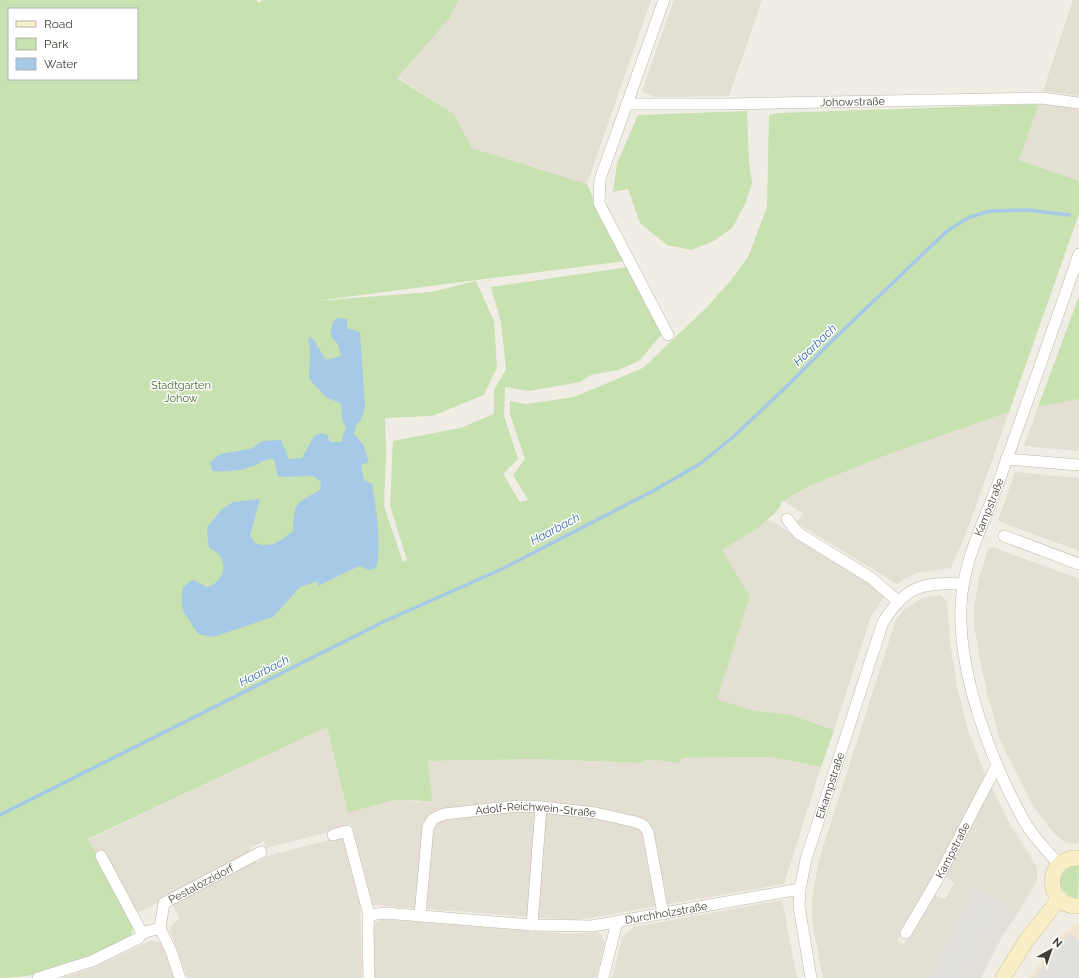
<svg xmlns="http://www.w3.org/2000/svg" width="1079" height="978" font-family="Raleway,sans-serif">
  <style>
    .residential { fill: #e4dfd3 }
    .commercial { fill: #f1e5d1 }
    .industrial { fill: #e2dfd9 }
    .green { fill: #c8e1b1; fill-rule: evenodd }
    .parking { fill: #e1e0dc }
    .water { fill: #a6c9e8 }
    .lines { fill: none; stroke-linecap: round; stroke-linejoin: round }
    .stream { stroke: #a6c9e8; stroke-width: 3.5 }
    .street-casing { stroke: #beb8ab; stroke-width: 12 }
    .secondary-casing { stroke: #ccc298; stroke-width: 16 }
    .street { stroke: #fff; stroke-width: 11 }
    .secondary { stroke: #f9efc6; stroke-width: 15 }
    .labels { text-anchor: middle; stroke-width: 3; stroke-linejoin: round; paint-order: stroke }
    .street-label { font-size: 11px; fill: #423e35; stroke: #fff }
    .park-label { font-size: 11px; fill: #436d2f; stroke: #fff }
    .water-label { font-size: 12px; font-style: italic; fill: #3970a2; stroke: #fff }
  </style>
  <rect width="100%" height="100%" fill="#f0ede4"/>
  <g class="residential">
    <polygon points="459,0 651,0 587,184 472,148 454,114 397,77 449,19"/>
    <polygon points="674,0 762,0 729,96 654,97 642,91"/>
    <polygon points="1073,0 1079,0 1079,96 1043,91"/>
    <polygon points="1039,104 1067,107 1079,110 1079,181 1019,160"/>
    <polygon points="1079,399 1079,451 1024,446 1038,407"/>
    <polygon points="1009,412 967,531 951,568 921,572 911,575 897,584 797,523 803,513 783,501 807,487 892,453"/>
    <polygon points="1015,472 1079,478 1079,551 998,521"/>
    <polygon points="768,519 869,581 885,596 871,616 834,730 788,714 754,711 716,699 750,596 722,550 757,529"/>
    <polygon points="992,547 1079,579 1079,843 1075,844 1065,842 1054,834 1032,804 1000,740 988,697 978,651 974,622 974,608 979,579 988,549"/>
    <polygon points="941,595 947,602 950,642 957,687 968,730 986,777 897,941 904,944 932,894 945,899 954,883 945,876 991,787 1010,824 1037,867 1037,881 1017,914 975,889 928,978 823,978 812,922 812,899 819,860 896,619 905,609 921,599 931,596"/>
    <polygon points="327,727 348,813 394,800 420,802 428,761 536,759 643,763 645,759 672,762 678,764 683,758 771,757 821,767 784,884 590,918 572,920 372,905 370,904 351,824 332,829 332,831 266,848 264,841 250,848 248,855 128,918 88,840"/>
    <polygon points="340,837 346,841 360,894 362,978 188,978 170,931 172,925 180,918 171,902 250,861 258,862 267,856"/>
    <polygon points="782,900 797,978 612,978 622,937 633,927"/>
    <polygon points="383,919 570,934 597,932 602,935 605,943 596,978 374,978 373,931 376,923"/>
    <polygon points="150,941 159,942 163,947 176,978 62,978 95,967"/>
  </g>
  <polygon class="commercial" points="1075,924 1079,924 1079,978 1029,978 1059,938"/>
  <polygon class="industrial" points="975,889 1017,914 1004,933 981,978 928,978"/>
  <g class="green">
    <path d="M0,0H256L259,3L262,0H459L449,19L397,78L454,114L472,148L587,184L595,203L625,261L315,301L431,292L476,281L494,321L497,367L484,395L432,416L385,418L386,453L384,506L403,562L407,560L390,506L393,441L460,428L494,414V390L506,369L501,322L491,287L629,267L661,335L639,361L618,370L591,375L580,382L529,391L505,387L504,416L518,459L503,474L520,502L528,500L513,475L525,459L510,414V401L526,404L574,397L643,368L708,306L731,280L748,257L767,207L769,115L778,113L1039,104L1019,160L1079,181V214L1009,412L892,453L807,487L783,501L778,510L757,529L722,550L750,596L717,699L754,711L788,714L834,730L821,767L771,757L683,758L678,764L672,762L645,759L643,763L536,759L428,761L432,801L394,800L348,813L327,727L88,839L133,928L131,937C91,957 46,978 0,978V790L66,758L0,790ZM9,9H137V79H9Z"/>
    <polygon points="747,111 749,162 752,183 745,204 732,228 714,241 691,250 667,245 640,223 628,189 613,192 617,164 638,115"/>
    <polygon points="1079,296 1079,399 1038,407"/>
    <path d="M1072,866H1079L1078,898L1068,896L1060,885C1060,875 1064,870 1072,866Z"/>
  </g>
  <g class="parking">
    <polygon points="975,890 1002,905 964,978 928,978"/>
    <polygon points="1072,933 1079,941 1079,978 1034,978 1061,942"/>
  </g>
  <path class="water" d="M338,318L347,319V328L360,332L365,406L361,420L356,425L354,434L363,444L369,462L361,465L364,480L372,484C376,505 382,548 376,568L369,570L359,566L318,586V581L300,587L273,617L213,637L198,634C186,613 178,613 183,587L193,580L207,587C219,584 228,570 221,558C219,553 213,550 209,547L207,533L208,526L222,509L233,502L260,499L250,535L254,542C269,550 281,541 293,531C294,502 295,504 320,490L321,482L313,476L278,477L274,459C265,458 261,463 253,466C241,471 226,472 212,471L210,462L220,454L250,449L263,441L281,440L289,459L302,458L314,436L321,433L327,435L330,442H341L346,427L342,420L341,403L327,398L309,379L310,349L308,339L312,337L326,360L341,356L338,344L332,338L330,333L333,322Z"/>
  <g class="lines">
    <polyline class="stream" points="0,815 383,622 502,569 651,492 700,464 733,437 785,388 834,339 947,231 970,217 990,211 1029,210 1069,215"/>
    <g class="street-casing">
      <g id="street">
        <path id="s1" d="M664,0L627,104H726L1041,98L1079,103"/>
        <polyline points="627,104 600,179 599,203 668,335"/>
        <polyline points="1006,459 1079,465"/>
        <polyline points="787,519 798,533 871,578 898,601"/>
        <polyline points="1004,536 1079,564"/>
        <polyline points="333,835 347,831 369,915"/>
        <polyline points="101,856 142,933"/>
        <path id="s2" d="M1059,865C1049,852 1035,839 1026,824C992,765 958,674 961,606C962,564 984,522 998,484C1025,407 1053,331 1079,254"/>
        <path id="s3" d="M420,915L428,827L433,819L444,814L518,806L541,807L596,813L636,822L643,825L648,832L663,914"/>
        <polyline points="532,925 541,807"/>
        <path id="s4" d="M906,933L936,882L997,765"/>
        <polyline points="38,978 92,961 139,938 142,933 160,928"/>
        <path id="s5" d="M180,978L171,951L160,928L164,903L261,852"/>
        <path id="s6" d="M369,978L368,928L369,915L385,913L532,925L592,926L800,889"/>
        <polyline points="603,978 617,922"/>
        <path id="s7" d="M811,978L799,906L800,889L806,859L883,622C906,586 922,582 963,584"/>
      </g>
    </g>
    <g class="secondary-casing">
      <g id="secondary">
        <path d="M1079,858C1043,856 1044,908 1079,906"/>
        <polyline points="1003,978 1026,941 1059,899"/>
      </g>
    </g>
    <use href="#street" class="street"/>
    <use href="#secondary" class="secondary"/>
  </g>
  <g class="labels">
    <g class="street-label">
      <text dy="4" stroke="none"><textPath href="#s1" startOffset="336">Johowstraße</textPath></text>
      <text dy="4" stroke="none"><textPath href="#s2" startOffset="386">Kampstraße</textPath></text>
      <text dy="4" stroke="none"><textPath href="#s7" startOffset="198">Eikampstraße</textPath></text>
      <text dy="4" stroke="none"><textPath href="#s3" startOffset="202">Adolf-Reichwein-Straße</textPath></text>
      <text dy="4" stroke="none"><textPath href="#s4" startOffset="95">Kampstraße</textPath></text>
      <text dy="4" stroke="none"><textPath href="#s5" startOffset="121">Pestalozzidorf</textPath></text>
      <text dy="4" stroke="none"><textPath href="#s6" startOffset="362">Durchholzstraße</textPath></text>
    </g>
    <g class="park-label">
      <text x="181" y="389">Stadtgarten<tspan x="181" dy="13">Johow</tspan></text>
    </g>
    <g class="water-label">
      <text transform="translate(815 345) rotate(-44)" y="4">Haarbach</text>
      <text transform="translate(555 529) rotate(-28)" y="4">Haarbach</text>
      <text transform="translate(264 671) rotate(-27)" y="4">Haarbach</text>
    </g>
  </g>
  <rect x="8" y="8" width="130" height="72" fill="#ffffff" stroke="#b3b2ae"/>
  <rect x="16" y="21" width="20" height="6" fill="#f9efc6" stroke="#b3b2ae"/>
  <text x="44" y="28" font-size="12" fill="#423e35">Road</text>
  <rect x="16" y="38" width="20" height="12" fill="#c8e1b1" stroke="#b3b2ae"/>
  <text x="44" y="48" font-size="12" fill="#423e35">Park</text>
  <rect x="16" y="58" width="20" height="12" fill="#a6c9e8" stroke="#b3b2ae"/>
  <text x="44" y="68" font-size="12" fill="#423e35">Water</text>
  <g transform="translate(1051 950) rotate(40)" stroke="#ffffff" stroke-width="3" paint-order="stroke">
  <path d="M0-3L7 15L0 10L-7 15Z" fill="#423e35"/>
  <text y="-6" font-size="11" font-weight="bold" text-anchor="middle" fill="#423e35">N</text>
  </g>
</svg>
